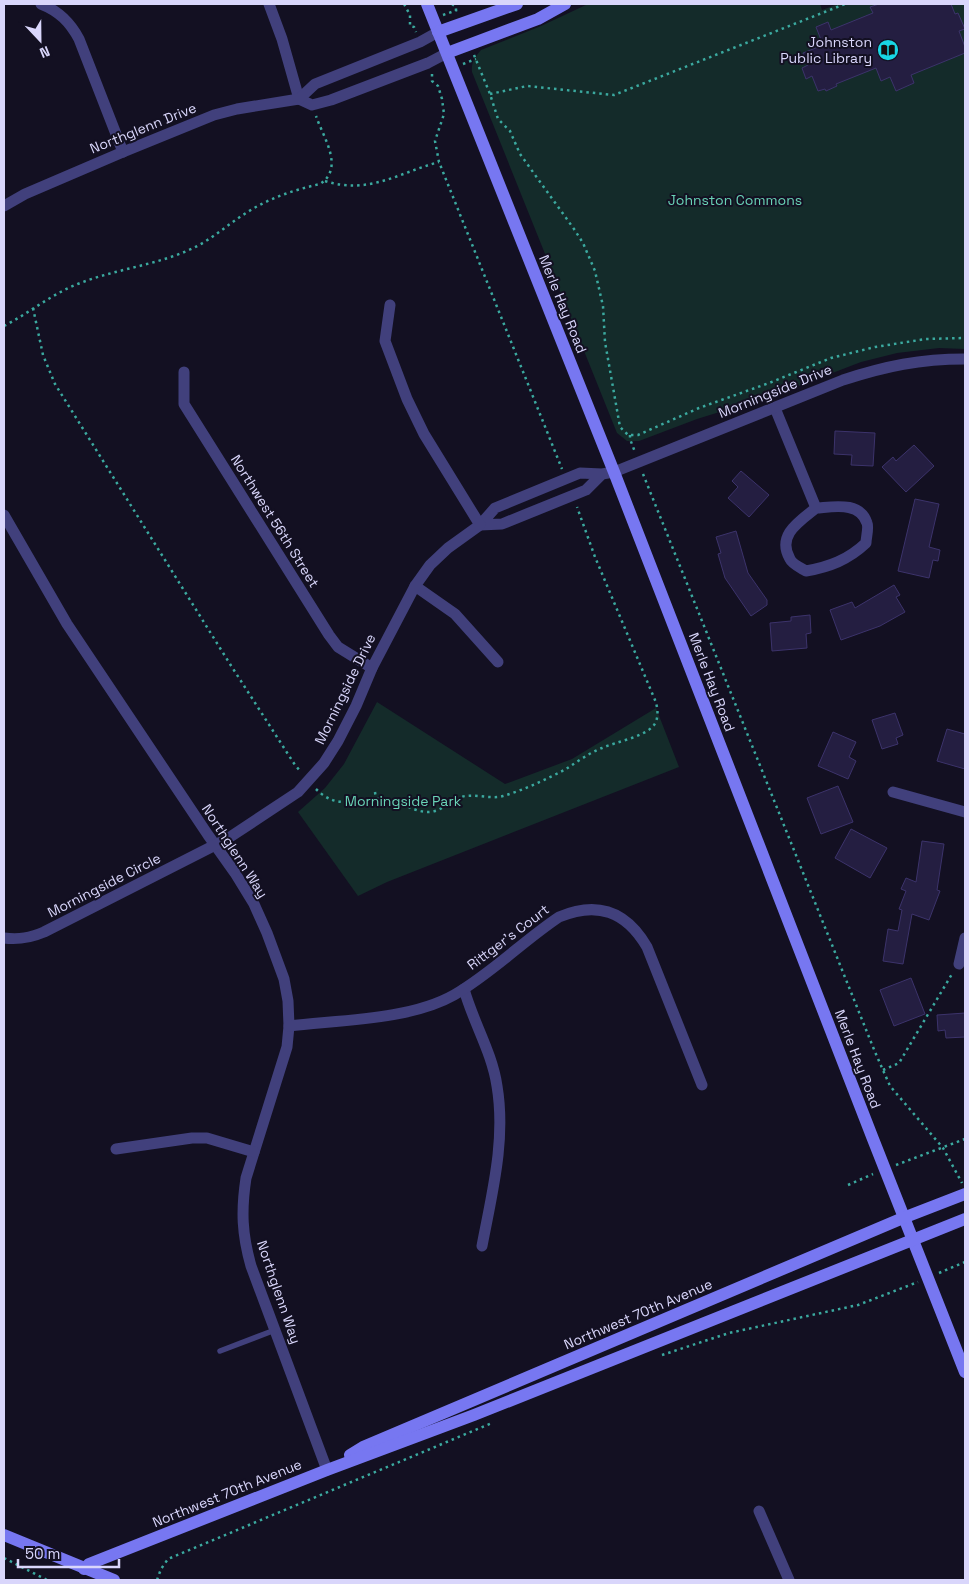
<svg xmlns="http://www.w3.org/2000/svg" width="969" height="1584" font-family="'Space Grotesk',sans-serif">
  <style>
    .green { fill: #142b2a }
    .building { fill: #241e41; stroke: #3c336b }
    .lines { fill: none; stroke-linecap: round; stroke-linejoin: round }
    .path { stroke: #3ba99f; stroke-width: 2.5; stroke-dasharray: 2.5 4; stroke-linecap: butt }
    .lane { stroke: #41407c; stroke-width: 5.5 }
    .street { stroke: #41407c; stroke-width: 11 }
    .secondary { stroke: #7777f1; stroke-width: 12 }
    .labels { text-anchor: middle; stroke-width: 4; stroke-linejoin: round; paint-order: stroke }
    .poi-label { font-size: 14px; fill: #d9d6fb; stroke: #131022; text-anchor: end }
    .street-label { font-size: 14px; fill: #d9d6fb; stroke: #131022 }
    .park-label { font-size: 14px; fill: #69d3b6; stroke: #131022 }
  </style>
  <rect width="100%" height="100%" fill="#131022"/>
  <g class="green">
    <path d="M588,4H820L822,10L838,4H965V349L939,348L897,353L861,362L778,394L697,419L639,441H627L617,433L472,72C471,62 475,57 481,50L541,26Z"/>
    <polygon points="377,702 505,784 572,759 656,708 679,767 387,882 358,896 298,812 325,788 344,764"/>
  </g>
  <g class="building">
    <polygon points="879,4 951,4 955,14 958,13 965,29 959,31 965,47 965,53 911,75 914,83 896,91 890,77 881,81 876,68 836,84 837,86 826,91 825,89 818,91 812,76 806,79 802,68 808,65 803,53 823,45 816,27 828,22 831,30 873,13 870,7"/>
    <polygon points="835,431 875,433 873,466 851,465 852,455 834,454"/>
    <polygon points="914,445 934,466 906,492 882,467 893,457 896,461"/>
    <polygon points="741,471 769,495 749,517 728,498 738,487 732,481"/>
    <polygon points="915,499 939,504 929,547 940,550 938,561 933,560 929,578 898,571"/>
    <polygon points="736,531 748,573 767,600 767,605 751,616 725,578 718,554 721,553 716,537"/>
    <polygon points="894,585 900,595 896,597 905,612 880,626 841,640 830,610 852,602 855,608"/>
    <polygon points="810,615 811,633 806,634 807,648 772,651 770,623 791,621 791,617"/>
    <polygon points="895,713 903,735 896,738 898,744 882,749 872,720"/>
    <polygon points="947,729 965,734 965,769 937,761"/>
    <polygon points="833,732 856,742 849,757 856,761 848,779 818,766"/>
    <polygon points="838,786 853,822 821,834 807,798"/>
    <polygon points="851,829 887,848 870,878 835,858"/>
    <polygon points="922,841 944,844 937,890 940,891 929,920 912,914 903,964 883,961 888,929 898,931 902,910 899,909 906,891 901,889 906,878 916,882"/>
    <polygon points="911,978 925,1014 894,1026 880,990"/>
    <polygon points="965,1013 965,1037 946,1038 945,1030 938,1031 937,1015"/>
  </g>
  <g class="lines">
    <g class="path">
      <polyline points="404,4 410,15 410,26 414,27 416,32"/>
      <polyline points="452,4 456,7 456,14"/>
      <polyline points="443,15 457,10"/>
      <polyline points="474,55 490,94 498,119 510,131 520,154 574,229 583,243 595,271 603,306 605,342 620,427 628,435 638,435 699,408 769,383 831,358 875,347 926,339 965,338"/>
      <polyline points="463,64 476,59"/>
      <polyline points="432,74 432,81 438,86 442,99 444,114 435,141 439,162 562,469"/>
      <polyline points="490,94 527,86 614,95 845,4"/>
      <path d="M325,181C369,195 398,173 439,162"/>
      <polyline points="33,308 43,355 55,384 230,664 295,765 301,772"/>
      <path d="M4,326C31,312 54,292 83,282C118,269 155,265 189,250C210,241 227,225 246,213C269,198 294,190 320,184C345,168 323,137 316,116"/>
      <polyline points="630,435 630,439 635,452"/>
      <polyline points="643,474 875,1052 890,1086 943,1148 962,1183"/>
      <path d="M316,789C339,812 357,797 384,799C401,800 417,816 435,811C443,809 450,801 458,798C472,792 489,800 503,796C524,790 547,779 566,769C577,762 589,753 602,748C615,742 645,737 654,725C659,718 658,708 655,700L595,557L577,507"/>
      <polyline points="375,792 376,799"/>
      <polyline points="883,1070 899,1063 952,974"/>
      <polyline points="896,1165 965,1139"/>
      <polyline points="848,1185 873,1174"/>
      <polyline points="939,1273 965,1262"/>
      <polyline points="662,1355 729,1333 858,1305 918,1282"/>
      <polyline points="4,1558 47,1580"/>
      <polyline points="157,1580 161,1569 168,1559 492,1423"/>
    </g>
    <polyline class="lane" points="220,1351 275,1330"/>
    <g class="street">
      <path d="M41,4C59,11 70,22 79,39L123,152"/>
      <polyline points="269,4 282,39 299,99"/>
      <polyline points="299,99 312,105 331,100 428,63 447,53"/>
      <polyline points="4,206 25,194 123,152 214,115 237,109 299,99 315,84 420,42 438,32"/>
      <polyline points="184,372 184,404 329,635 338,647 372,668"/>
      <path d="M775,408L816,508C800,521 776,535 790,559C792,564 801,568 806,571C829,567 848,560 866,543C866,537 869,528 867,523C860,501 833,507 816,508"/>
      <path d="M602,474L586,490L502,524L480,525L495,508L580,473L602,474L614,472L843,380C886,366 920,359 965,359"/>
      <path d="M4,515L67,624L208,835L235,873L254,904L267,933L284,979L288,1001L289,1026L287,1047L246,1178C241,1211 242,1234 251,1266L327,1470"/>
      <polyline points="415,586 455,614 498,662"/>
      <polyline points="893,792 965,812"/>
      <path d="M4,938C19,940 30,938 44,932L227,839L298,792L324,763L338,741L356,706L372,668L415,586L430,565L448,548L480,525L424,434L407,399L385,341L390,305"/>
      <polyline points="959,964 965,938"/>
      <path d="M464,989C473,1022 492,1052 497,1086C506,1140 492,1193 482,1246"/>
      <path d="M289,1026C340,1020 410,1020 454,995C492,973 523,941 559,917C597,901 626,911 647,947L702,1085"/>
      <polyline points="116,1149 192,1138 207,1138 254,1152"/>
      <polyline points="759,1511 789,1580"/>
    </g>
    <g class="secondary">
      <polyline points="427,4 614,472 873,1139 965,1372"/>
      <polyline points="438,32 517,4"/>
      <polyline points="447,53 538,19 565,4"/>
      <polyline points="350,1455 363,1447 903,1218 965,1194"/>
      <polyline points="4,1535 114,1580"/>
      <polyline points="84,1569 89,1564 327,1470 474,1415 965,1219"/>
    </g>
  </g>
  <defs>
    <g id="library-disc" transform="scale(1.125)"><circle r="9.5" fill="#18d6e4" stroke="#131022"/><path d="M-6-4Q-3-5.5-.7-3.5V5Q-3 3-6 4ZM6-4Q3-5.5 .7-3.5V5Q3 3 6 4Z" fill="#111"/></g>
  </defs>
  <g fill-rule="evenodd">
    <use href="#library-disc" x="888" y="50"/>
  </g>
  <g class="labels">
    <g class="poi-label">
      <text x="872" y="47">Johnston<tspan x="872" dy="16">Public Library</tspan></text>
    </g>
    <g class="street-label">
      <text transform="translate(143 128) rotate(-22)" y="5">Northglenn Drive</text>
      <text transform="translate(563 304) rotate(68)" y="5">Merle Hay Road</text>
      <text transform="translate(775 391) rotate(-22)" y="5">Morningside Drive</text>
      <text transform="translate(275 521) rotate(58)" y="5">Northwest 56th Street</text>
      <text transform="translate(712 682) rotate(69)" y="5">Merle Hay Road</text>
      <text transform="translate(345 689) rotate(-64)" y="5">Morningside Drive</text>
      <text transform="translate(235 851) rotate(57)" y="5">Northglenn Way</text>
      <text transform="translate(104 885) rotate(-27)" y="5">Morningside Circle</text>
      <text transform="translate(508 937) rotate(-37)" y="5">Rittger's Court</text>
      <text transform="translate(858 1059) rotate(69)" y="5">Merle Hay Road</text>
      <text transform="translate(279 1292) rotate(71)" y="5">Northglenn Way</text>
      <text transform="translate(638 1314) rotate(-23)" y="5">Northwest 70th Avenue</text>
      <text transform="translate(227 1493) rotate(-22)" y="5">Northwest 70th Avenue</text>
    </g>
    <g class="park-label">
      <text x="735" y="205">Johnston Commons</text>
      <text x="403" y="806">Morningside Park</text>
    </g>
  </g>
  <rect width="969" height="1584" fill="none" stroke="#d9d6fb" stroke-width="10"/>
  <g transform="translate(40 40) rotate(158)" stroke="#131022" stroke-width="4" paint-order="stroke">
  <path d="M0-4L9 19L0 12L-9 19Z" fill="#d9d6fb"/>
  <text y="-8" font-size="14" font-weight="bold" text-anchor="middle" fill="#d9d6fb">N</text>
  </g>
  <path d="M18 1559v8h101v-8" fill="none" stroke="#d9d6fb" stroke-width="2.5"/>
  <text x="25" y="1559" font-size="15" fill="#d9d6fb" stroke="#131022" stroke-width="4" paint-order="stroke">50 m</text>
</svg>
